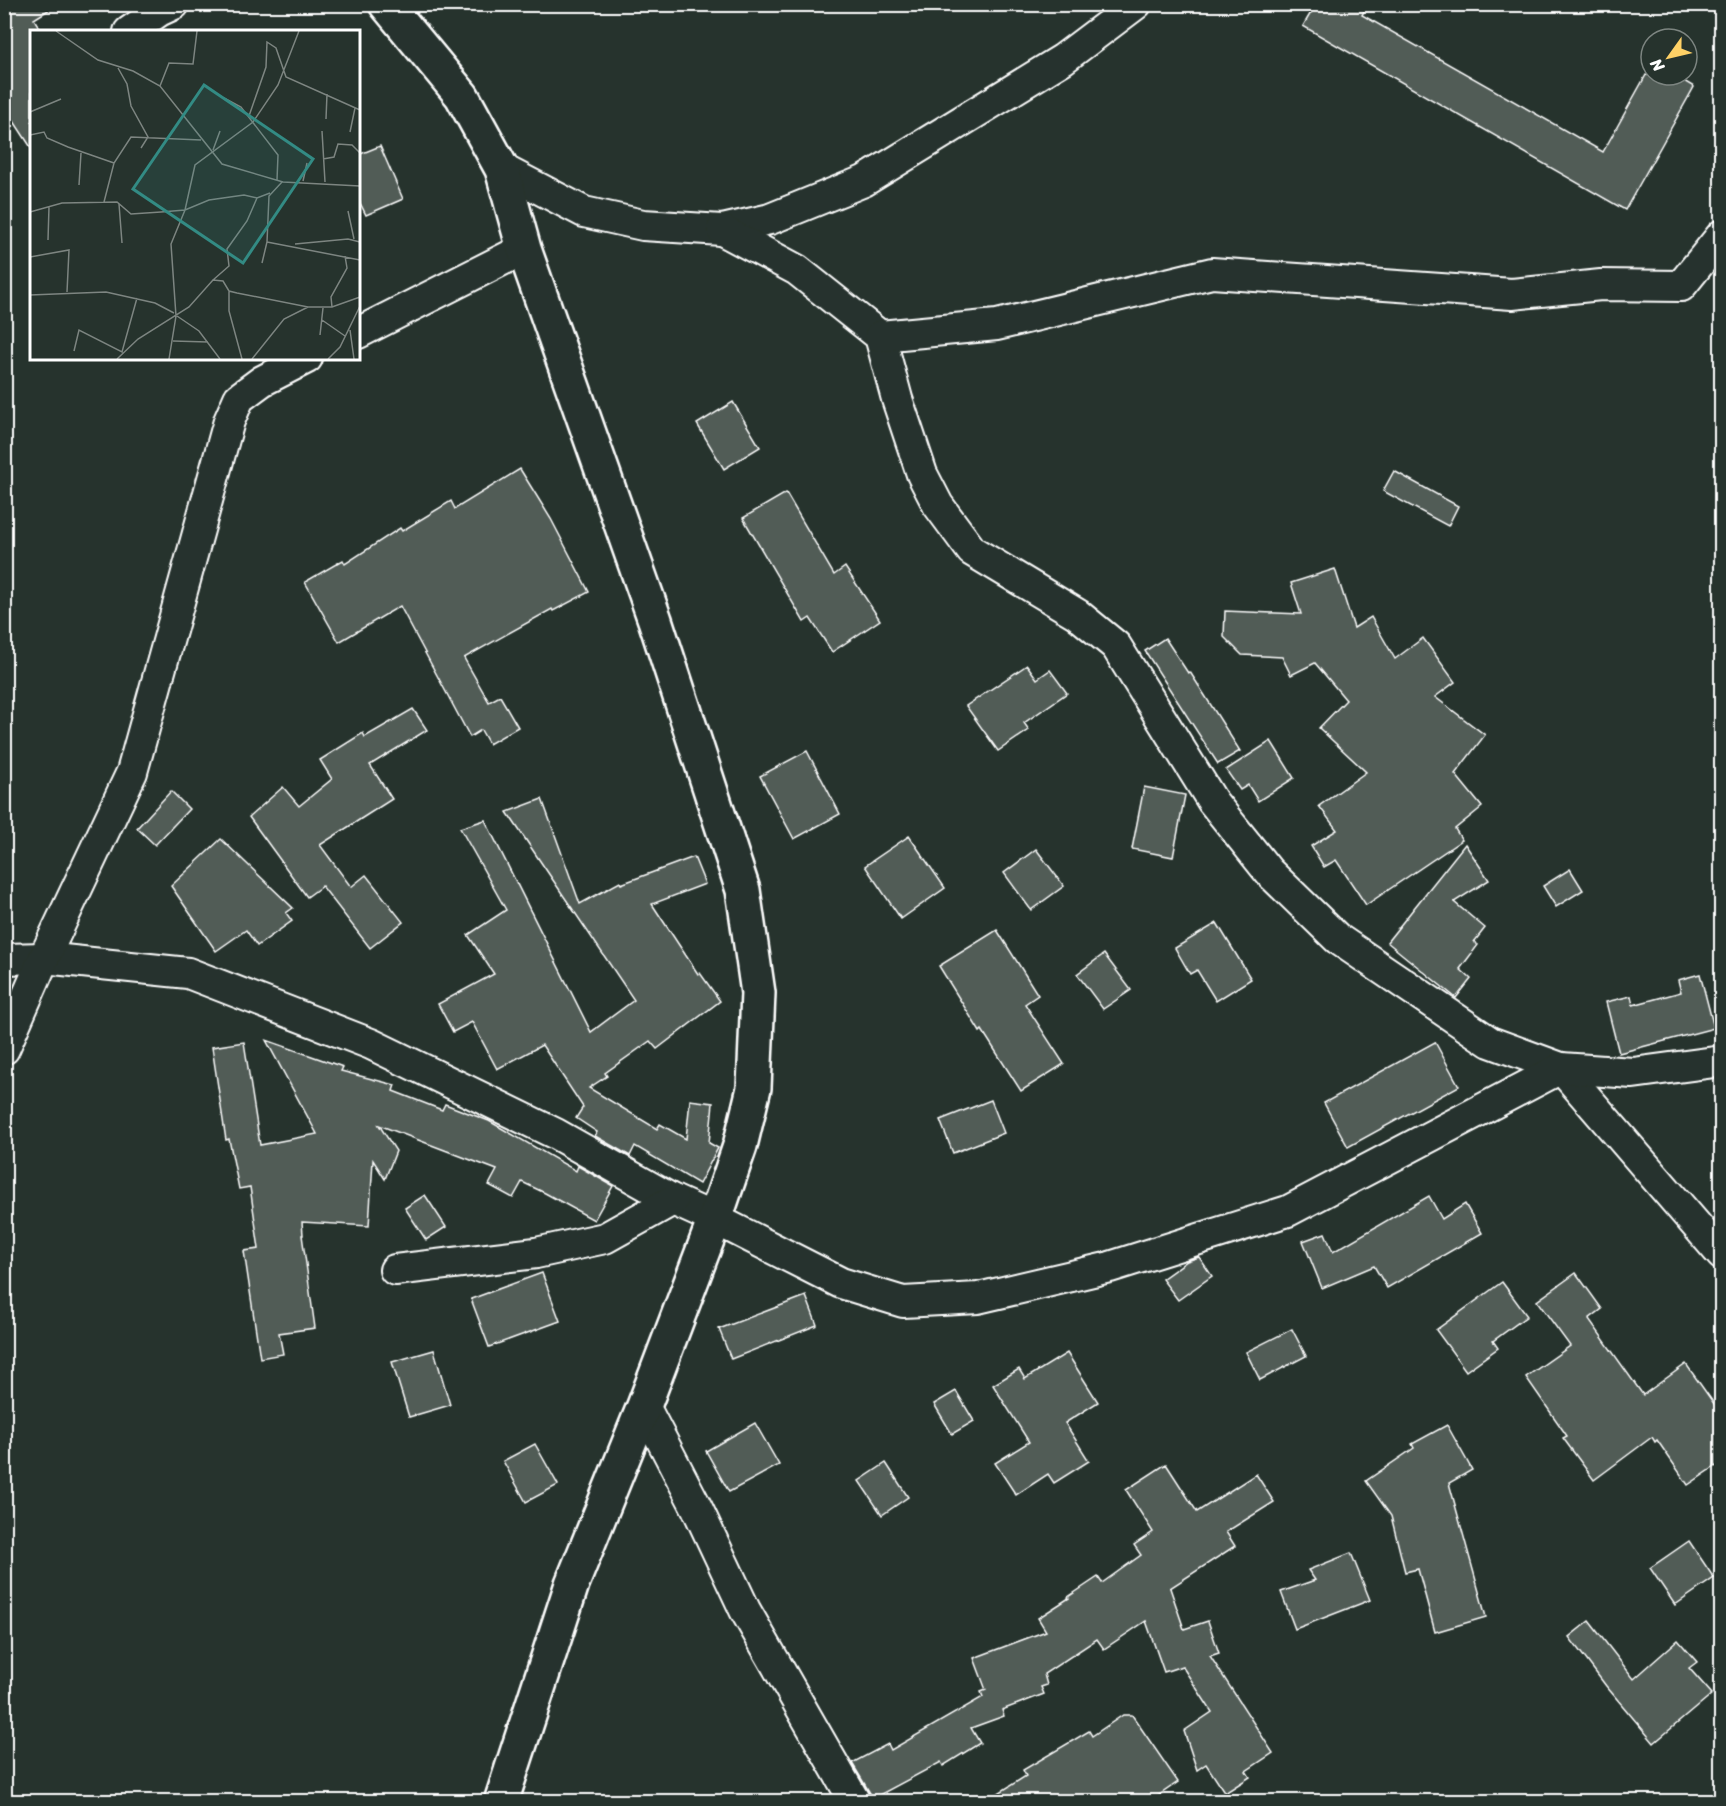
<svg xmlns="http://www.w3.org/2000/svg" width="1726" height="1806" font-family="Sriracha,sans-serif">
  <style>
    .building { fill: #515c57; stroke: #fff; stroke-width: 1.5 }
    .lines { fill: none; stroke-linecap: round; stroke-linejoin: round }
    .street-casing { stroke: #fff; stroke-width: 34 }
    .secondary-casing { stroke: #fff; stroke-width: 38 }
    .street { stroke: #26332d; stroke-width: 30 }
    .secondary { stroke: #26332d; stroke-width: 33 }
    .inset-road { fill: none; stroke: #7d8581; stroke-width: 1.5 }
    .view { fill: #338b84; fill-opacity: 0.15; stroke: #338b84; stroke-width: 3 }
    .inset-edge { fill: none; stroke: #fff; stroke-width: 3 }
  </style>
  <rect width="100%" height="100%" fill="#26332d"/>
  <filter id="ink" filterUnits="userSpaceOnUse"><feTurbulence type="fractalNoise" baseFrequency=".0167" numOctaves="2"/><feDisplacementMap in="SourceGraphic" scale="12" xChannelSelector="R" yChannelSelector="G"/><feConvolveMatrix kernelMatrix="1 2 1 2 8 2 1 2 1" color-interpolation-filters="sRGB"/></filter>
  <g filter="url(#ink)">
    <g class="building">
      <polygon points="4,4 58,4 34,19 42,32 32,32 32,149 4,106"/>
      <polygon points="1316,4 1368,4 1362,15 1603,152 1646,75 1674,75 1694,87 1625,210 1303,26"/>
      <polygon points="380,146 403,199 366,215 358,199 358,155"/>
      <polygon points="733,402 760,447 724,469 697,424"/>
      <polygon points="520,469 551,519 589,592 553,611 552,609 464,658 489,702 500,696 518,727 489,744 481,730 470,737 400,606 339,642 305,582 343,560 345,564 400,528 402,531 451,501 455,509"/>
      <polygon points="1394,471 1458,506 1448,526 1383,491"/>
      <polygon points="786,493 834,575 845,567 880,620 832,652 810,618 804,622 743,518"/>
      <polygon points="1335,569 1354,628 1371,617 1395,659 1423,638 1455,682 1435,697 1485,735 1455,774 1482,807 1455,829 1462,840 1366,905 1336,860 1324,867 1311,846 1337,830 1319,806 1366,772 1319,728 1346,700 1315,663 1291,675 1282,657 1242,655 1224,637 1225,611 1301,614 1291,583"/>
      <polygon points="1165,638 1188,673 1190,672 1240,751 1218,764 1145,651"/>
      <polygon points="1027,665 1037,679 1050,670 1067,693 1024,723 1029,730 998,751 966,706"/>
      <polygon points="413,709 427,730 370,765 392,799 320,845 351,887 366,875 403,922 370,948 322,886 307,897 249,817 283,787 299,806 332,779 320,760 363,733 365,737"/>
      <polygon points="1271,741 1294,778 1258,801 1248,785 1240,790 1226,770"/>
      <polygon points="807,751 840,814 794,839 760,776"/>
      <polygon points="1144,787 1185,795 1173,857 1132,849"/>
      <polygon points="171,791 189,809 155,845 137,828"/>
      <polygon points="542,799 580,904 620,882 621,884 694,857 705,884 652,904 698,974 700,973 720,1001 657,1049 650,1041 605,1073 607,1076 589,1088 657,1129 660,1124 686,1139 690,1100 713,1103 709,1143 718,1148 699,1184 635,1146 630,1156 595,1136 597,1132 576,1118 583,1107 542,1045 497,1069 472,1022 453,1032 438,1004 494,974 468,935 506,910 460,828 485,820 591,1032 634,1000 507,812"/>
      <polygon points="909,836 945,888 901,919 865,866"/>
      <polygon points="221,839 293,908 286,913 292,921 257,946 246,930 216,951 171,886"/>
      <polygon points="1465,844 1489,880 1454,902 1485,928 1474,942 1478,945 1460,969 1471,979 1456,998 1387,942"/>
      <polygon points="1036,849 1064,886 1031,910 1004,873"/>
      <polygon points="1570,869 1583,890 1556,907 1543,886"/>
      <polygon points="1217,923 1251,979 1216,1001 1197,970 1190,974 1175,948"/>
      <polygon points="997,930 1038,995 1025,1004 1064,1064 1021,1091 982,1030 980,1032 939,966"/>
      <polygon points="1104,954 1131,990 1103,1009 1077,974"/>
      <polygon points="1700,974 1714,1028 1619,1053 1606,1002 1631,996 1633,1005 1681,992 1678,980"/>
      <polygon points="266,1040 343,1067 341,1071 395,1085 393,1091 442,1110 445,1104 489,1121 576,1171 578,1166 613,1186 594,1220 545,1193 522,1182 513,1198 489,1185 497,1170 379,1125 396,1151 385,1179 373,1160 369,1226 302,1222 303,1235 302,1235 315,1328 279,1333 283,1354 260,1358 244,1251 259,1249 250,1187 239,1189 229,1139 226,1140 212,1047 244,1042 260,1145 317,1134"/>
      <polygon points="1435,1042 1459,1086 1348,1147 1324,1103"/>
      <polygon points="991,1100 1004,1133 953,1153 940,1120"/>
      <polygon points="425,1195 446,1227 426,1240 405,1208"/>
      <polygon points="1429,1196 1442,1219 1465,1204 1482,1233 1387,1288 1374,1266 1322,1288 1303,1241 1325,1233 1333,1252"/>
      <polygon points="1199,1257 1212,1276 1178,1300 1162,1279 1187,1261"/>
      <polygon points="542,1273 560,1321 489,1347 471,1299"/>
      <polygon points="1576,1273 1602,1309 1589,1319 1643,1395 1686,1364 1722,1415 1722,1462 1688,1485 1657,1440 1655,1442 1652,1437 1594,1480 1563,1438 1567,1436 1526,1377 1570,1346 1537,1301"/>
      <polygon points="1502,1282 1527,1316 1493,1341 1498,1348 1466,1371 1436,1330"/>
      <polygon points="806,1296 817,1325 731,1359 719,1329"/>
      <polygon points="1292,1329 1306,1356 1260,1380 1246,1352"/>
      <polygon points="434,1350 450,1405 409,1417 392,1362"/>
      <polygon points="1067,1353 1098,1402 1065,1423 1089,1461 1054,1483 1048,1474 1016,1495 995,1463 1029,1442 993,1385 1019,1369 1025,1379"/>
      <polygon points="956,1391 974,1421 952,1434 934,1404"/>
      <polygon points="755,1423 779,1465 729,1492 706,1451"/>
      <polygon points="1447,1425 1472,1470 1449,1483 1486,1617 1435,1632 1418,1569 1405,1572 1391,1516 1366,1481 1414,1448 1412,1444"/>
      <polygon points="535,1444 558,1485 526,1502 503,1461"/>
      <polygon points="886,1463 908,1497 882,1515 859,1481"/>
      <polygon points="1166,1464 1197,1512 1256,1474 1274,1502 1226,1532 1235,1546 1170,1588 1184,1629 1208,1621 1219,1653 1210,1656 1273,1753 1246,1771 1250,1777 1225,1793 1206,1764 1197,1770 1184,1731 1212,1712 1182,1666 1164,1672 1146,1621 1104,1649 1097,1639 1044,1674 1047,1685 1041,1687 1044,1694 1002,1710 1004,1716 971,1728 980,1743 943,1766 941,1762 872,1799 870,1793 852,1763 888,1744 891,1750 983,1697 981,1692 986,1690 974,1658 1046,1631 1038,1618 1069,1598 1068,1597 1098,1577 1102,1583 1141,1555 1134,1545 1153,1532 1126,1490"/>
      <polygon points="1689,1541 1714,1578 1675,1605 1650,1568"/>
      <polygon points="1351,1553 1370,1600 1295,1629 1281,1592 1315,1580 1308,1570"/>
      <polygon points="1589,1621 1634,1679 1678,1640 1697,1662 1689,1668 1712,1694 1654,1743 1606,1686 1569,1637"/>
      <polygon points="1123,1715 1132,1715 1178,1782 1149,1802 984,1802 1026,1776 1023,1770 1089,1731 1092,1736"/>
    </g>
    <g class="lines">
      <g class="street-casing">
        <g id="street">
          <polyline points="129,32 159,11 174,4"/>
          <polyline points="502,169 584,212 643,225 722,230 770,219 864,181 1063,59 1136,4"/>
          <polyline points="722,230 797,270 880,336 897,399 922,474 938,505 972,551 1077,614 1116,646 1213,802 1269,872 1338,939 1490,1042 1561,1068 1722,1255"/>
          <polyline points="358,333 524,249"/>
          <polyline points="880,336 997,325 1212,273 1512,294 1601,285 1681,286 1722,235"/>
          <polyline points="4,959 44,958 188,973 371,1044 556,1134 673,1200 715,1219 841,1283 903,1302 978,1298 1110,1267 1288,1211 1561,1068 1633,1073 1722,1061"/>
          <polyline points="4,1049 44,958 132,772 229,421 239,398 262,381 307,358"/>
          <polyline points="395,1270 536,1253 605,1238 673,1200"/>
          <polyline points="644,1406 697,1508 745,1610 855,1802"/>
        </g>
      </g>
      <g class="secondary-casing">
        <polyline id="secondary" points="386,4 462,96 502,169 524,249 655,620 743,890 758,993 754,1088 740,1146 715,1219 644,1406 572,1584 501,1802"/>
      </g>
      <use href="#street" class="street"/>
      <use href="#secondary" class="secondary"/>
    </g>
  </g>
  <g transform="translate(30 30)">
    <rect width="330" height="330" fill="#26332d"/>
    <path class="inset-road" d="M26,1L68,30L103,41L130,56L192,134L253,152L330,156M88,38L97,54L101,76L118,107L111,118M130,56L139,33L163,34L167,1M194,68L211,77L248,125L247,150M0,82L31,69M219,86L236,37L237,12L246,18L256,47L330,80M296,89L297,64M292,101L295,152M320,102L325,78M0,105L14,102L17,108L38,117L84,133M183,120L190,101M293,129L304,127L308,114L322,115L330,123M273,151L277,133M49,155L51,123M74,172L84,133L101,107L171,110M89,174L92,213M318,181L324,209M0,182L32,173L87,172L101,184L131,182L155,180L179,170L214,165L227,168L240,163M18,210L19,177M237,212L330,230M265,214L318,209L330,212M0,227L39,220L37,262M232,233L237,212L239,166L252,152M183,250L199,236L197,219L217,191L227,168M199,261V281L212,329M0,265L76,262L125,273L144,283M302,277L301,267L317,238L315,226M147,286L169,301L190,329M292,290L315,306M320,300L324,329M290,305L293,278M143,311L178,312M44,321L49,300L92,322L107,268M87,329L108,309L159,277L183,250L193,251L199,261L207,263L278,277H302L330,267M139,329L146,286L141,214L155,180L165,135L223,92L248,55L269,1M222,329L254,289L278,277M298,329L310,317L330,276"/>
    <path class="view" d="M174,55L283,129L213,233L103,159Z"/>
    <rect width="330" height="330" class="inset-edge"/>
  </g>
  <rect width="1726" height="1806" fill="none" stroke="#26332d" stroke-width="24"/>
  <rect x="12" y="12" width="1702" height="1782" fill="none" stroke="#fff" stroke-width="2" filter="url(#ink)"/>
  <g transform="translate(1669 57) rotate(236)"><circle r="28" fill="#26332d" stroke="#7d8581" stroke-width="1.5"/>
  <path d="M0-4.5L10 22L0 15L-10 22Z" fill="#ffd166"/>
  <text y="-9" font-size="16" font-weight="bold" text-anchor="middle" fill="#ffffff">N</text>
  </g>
</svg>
